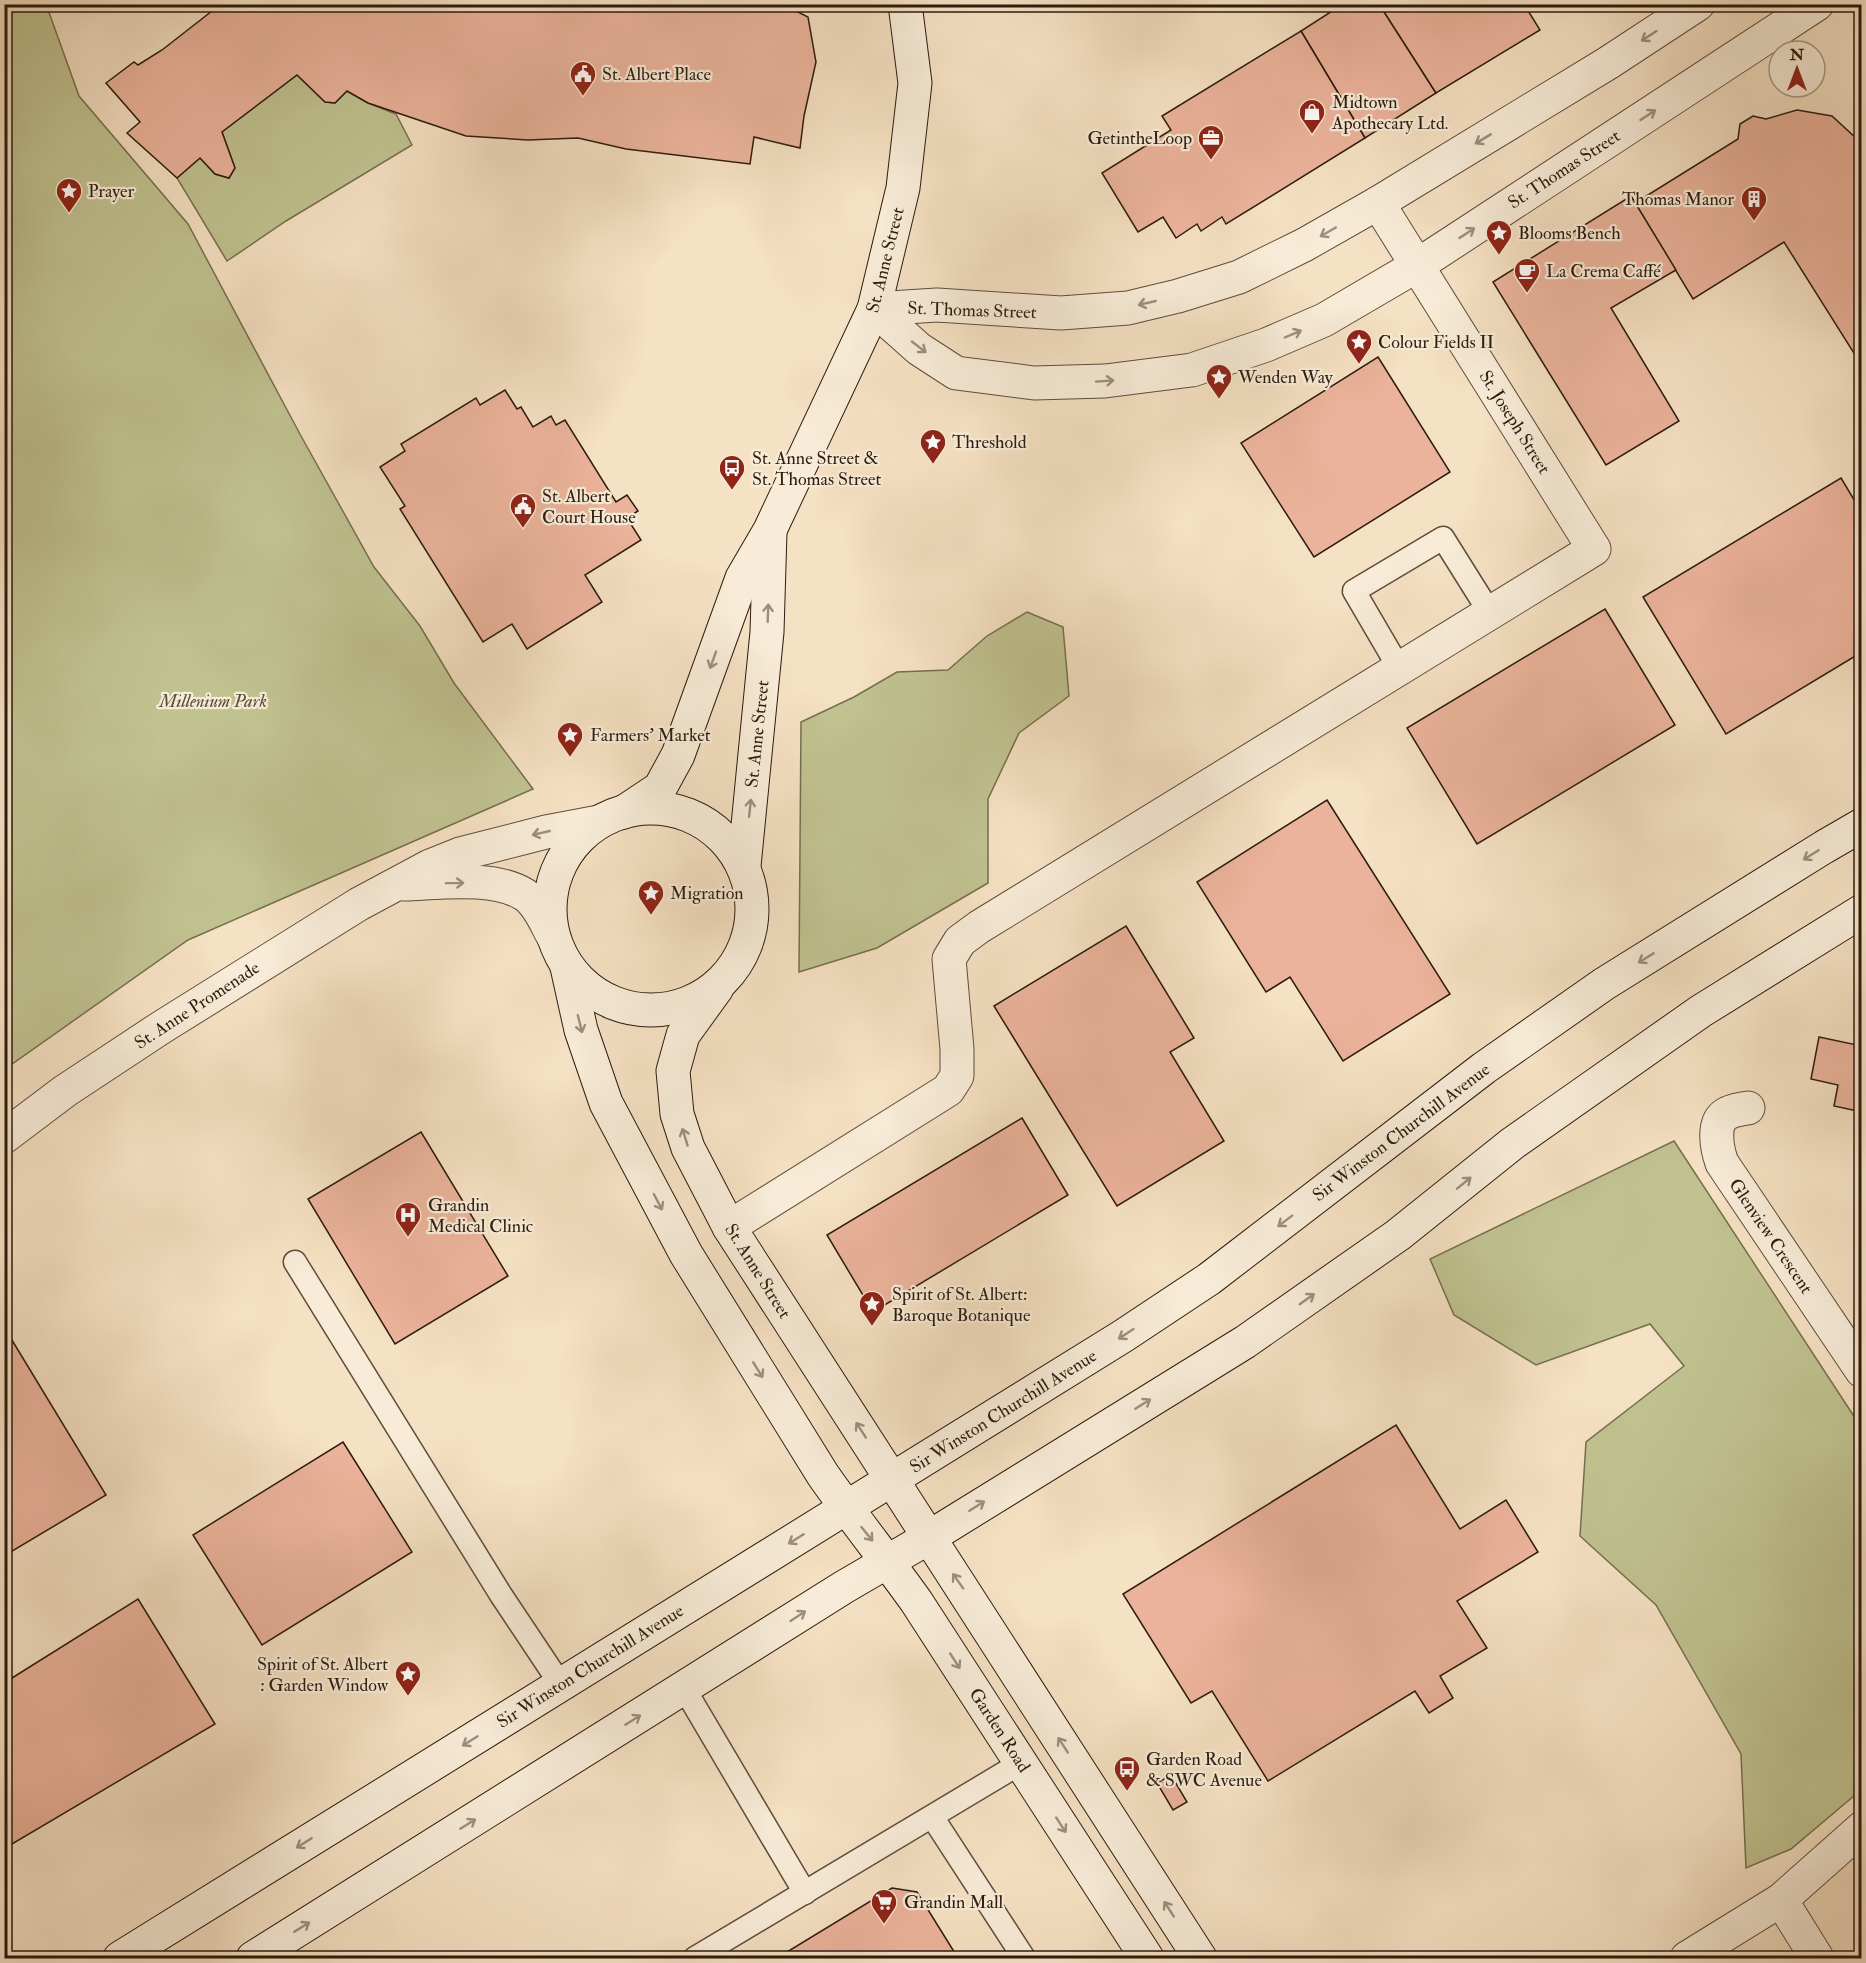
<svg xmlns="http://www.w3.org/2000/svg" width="1866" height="1963" font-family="'IM FELL Double Pica',serif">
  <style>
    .green { fill: #c0c290; stroke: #766e50; stroke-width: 1.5 }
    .building { fill: #ebb39b; stroke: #2c1b0f; stroke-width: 1.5 }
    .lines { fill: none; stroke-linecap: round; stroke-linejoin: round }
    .lane-casing { stroke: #5e4c3c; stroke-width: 25 }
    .street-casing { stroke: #5e4c3c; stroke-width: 35 }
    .secondary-casing { stroke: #2c1b0f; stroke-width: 35 }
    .lane { stroke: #f8ecd8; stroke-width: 22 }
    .street { stroke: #f8ecd8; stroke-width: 33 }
    .secondary { stroke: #f8ecd8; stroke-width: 33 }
    .oneway { stroke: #9c8e7e }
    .labels { text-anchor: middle; stroke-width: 4.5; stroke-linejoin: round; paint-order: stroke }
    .poi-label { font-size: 18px; fill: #2c1b0f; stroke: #f8ecd8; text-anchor: start }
    .street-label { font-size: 18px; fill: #2c1b0f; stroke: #f8ecd8 }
    .park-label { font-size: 18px; font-style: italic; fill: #584d36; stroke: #f8ecd8 }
  </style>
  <rect width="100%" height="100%" fill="#f5e1c3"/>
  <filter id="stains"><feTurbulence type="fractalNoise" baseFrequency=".00333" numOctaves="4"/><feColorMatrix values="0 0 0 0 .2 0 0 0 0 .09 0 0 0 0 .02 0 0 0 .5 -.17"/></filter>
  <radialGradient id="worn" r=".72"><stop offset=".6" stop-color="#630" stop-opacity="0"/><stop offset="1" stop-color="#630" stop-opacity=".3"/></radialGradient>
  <g class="green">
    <polygon points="46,4 79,96 188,224 301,436 374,567 420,626 454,683 533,789 188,940 5,1069 4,5"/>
    <polygon points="297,75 325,102 335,103 347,91 368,103 396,114 412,145 286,221 227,261 177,178 200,158 215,174 229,178 235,168 222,132"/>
    <polygon points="1027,612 1063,627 1069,696 1019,733 988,799 988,883 877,948 799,972 801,722 854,697 897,672 948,670 987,636"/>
    <polygon points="1674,1141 1861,1427 1861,1790 1791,1849 1746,1868 1741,1754 1656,1605 1580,1536 1586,1442 1684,1366 1650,1324 1536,1365 1454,1315 1430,1259"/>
  </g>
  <g class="building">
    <polygon points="221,4 782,4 808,17 816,62 804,116 800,148 754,137 750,164 626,149 578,138 528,140 466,136 368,103 347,91 335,103 325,102 297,75 222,132 235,168 229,178 215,174 200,158 177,178 127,133 140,122 106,83 134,62 138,65 162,50"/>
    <polygon points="1343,4 1379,4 1436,93 1365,138 1301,31"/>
    <polygon points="1379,4 1524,4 1540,30 1436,93"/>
    <polygon points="1301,31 1365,138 1226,224 1222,217 1201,231 1197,224 1176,238 1163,217 1138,232 1102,173 1171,130 1162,116"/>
    <polygon points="1797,110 1832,116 1857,139 1862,140 1862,366 1784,242 1693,299 1635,203 1738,139 1740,124 1753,116 1766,119"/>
    <polygon points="1631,196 1676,270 1611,308 1679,421 1606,465 1493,282"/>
    <polygon points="1378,357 1450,472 1314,557 1241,443"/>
    <polygon points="505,390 517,409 521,407 533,427 551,416 556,425 565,420 616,502 627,495 638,511 627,518 641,540 585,575 602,602 527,649 512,624 483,642 400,509 405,506 380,467 405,451 401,444 476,398 480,405"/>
    <polygon points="1841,478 1862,513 1862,652 1726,734 1643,597"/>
    <polygon points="1605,609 1675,725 1477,844 1407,728"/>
    <polygon points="1327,800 1450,994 1343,1061 1290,977 1266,992 1197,882"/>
    <polygon points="1126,926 1194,1038 1170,1052 1224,1141 1117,1206 994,1006"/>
    <polygon points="1819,1037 1862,1046 1862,1112 1834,1106 1838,1085 1811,1079"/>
    <polygon points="1022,1118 1068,1195 873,1312 827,1235"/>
    <polygon points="421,1132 508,1276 395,1344 308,1199"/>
    <polygon points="4,1327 106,1495 4,1556"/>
    <polygon points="1396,1425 1460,1529 1506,1500 1538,1552 1457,1601 1487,1648 1440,1676 1453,1698 1429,1713 1415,1691 1268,1781 1212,1691 1191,1703 1123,1594"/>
    <polygon points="343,1442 412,1552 262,1645 193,1535"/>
    <polygon points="138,1599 215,1724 12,1844 4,1833 4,1683"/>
    <polygon points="1171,1775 1187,1802 1173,1810 1157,1783"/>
    <polygon points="892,1888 917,1892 958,1958 777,1958"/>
  </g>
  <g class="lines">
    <g class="lane-casing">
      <g id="lane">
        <polyline points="1399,668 1354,591 1443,538 1490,613"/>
        <polyline points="295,1262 501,1595 561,1685"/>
        <polyline points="684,1688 805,1893"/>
        <polyline points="933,1818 1024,1958"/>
        <polyline points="695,1958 1021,1763"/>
      </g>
    </g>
    <g class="street-casing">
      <g id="street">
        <polyline points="874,309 919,349 956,373 1034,383 1105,381 1192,370 1266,345 1324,320 1418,265 1817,4"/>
        <polyline points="874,309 937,305 1061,313 1128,308 1178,296 1239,277 1304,245 1378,203 1608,63 1698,4"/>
        <path d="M404,884C439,883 494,875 525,895C539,904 546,924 554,938"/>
        <path d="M1748,1108C1741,1109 1734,1110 1728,1113C1711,1121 1717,1149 1722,1163L1862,1371"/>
        <polyline points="4,1137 65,1091 162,1027 359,904 430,866 460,854 546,832 599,822"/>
        <polyline points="729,1227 948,1090 957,1076 957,1049 949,959 960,941 979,927 1594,549 1378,203"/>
        <polyline points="1781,1900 1817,1958"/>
        <polyline points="1687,1958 1781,1900 1862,1828"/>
      </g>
    </g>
    <g class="secondary-casing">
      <g id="secondary">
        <circle cx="651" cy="909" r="101"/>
        <polyline points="624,812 660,788 678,755 742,578 770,530 874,309 903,188 915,83 905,4"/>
        <polyline points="744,866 767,632 770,532"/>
        <path d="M567,967L581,1030L606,1103L686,1254L823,1475C853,1518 886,1559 916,1601L1147,1958"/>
        <polyline points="717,988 683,1035 673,1071 677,1114 688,1148 729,1227 1200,1958"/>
        <polyline points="120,1958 1123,1336 1209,1279 1484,1068 1604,984 1824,847 1862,825"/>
        <polyline points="253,1958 844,1587 928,1538 1245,1342 1398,1235 1513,1143 1701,1011 1862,911"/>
      </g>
    </g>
    <use href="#lane" class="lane"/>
    <use href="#street" class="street"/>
    <use href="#secondary" class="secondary"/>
  </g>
  <defs><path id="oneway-shaft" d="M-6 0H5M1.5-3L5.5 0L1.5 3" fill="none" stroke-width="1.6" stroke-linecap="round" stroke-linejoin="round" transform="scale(1.5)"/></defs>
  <g class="oneway">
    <use href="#oneway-shaft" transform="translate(1649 36) rotate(147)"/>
    <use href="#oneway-shaft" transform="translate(1648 115) rotate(-33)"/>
    <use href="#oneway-shaft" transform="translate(1483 139) rotate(149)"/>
    <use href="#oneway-shaft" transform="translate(1328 232) rotate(150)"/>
    <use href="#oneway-shaft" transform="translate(1467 233) rotate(-33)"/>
    <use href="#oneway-shaft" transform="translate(1147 303) rotate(167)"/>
    <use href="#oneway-shaft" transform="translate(1293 334) rotate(-23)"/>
    <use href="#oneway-shaft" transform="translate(919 347) rotate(38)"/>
    <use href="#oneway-shaft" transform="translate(1105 381) rotate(-4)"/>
    <use href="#oneway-shaft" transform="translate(768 613) rotate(-88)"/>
    <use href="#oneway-shaft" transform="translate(713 660) rotate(110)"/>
    <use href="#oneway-shaft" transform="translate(750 808) rotate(-84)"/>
    <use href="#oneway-shaft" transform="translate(541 833) rotate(167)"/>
    <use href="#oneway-shaft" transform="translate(1811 855) rotate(148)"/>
    <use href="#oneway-shaft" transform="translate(455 883) rotate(-1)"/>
    <use href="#oneway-shaft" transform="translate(1646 958) rotate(148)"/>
    <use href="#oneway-shaft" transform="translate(580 1024) rotate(76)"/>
    <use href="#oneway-shaft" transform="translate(685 1137) rotate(-107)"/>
    <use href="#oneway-shaft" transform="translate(1464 1183) rotate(-39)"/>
    <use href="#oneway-shaft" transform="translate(658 1202) rotate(62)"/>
    <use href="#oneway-shaft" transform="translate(1285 1221) rotate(143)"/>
    <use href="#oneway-shaft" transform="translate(1307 1299) rotate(-35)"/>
    <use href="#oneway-shaft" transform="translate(1126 1334) rotate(147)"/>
    <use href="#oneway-shaft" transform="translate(758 1370) rotate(58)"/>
    <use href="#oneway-shaft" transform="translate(1143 1404) rotate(-32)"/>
    <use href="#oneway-shaft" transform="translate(861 1430) rotate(-123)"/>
    <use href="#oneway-shaft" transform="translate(977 1506) rotate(-32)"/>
    <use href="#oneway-shaft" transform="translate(867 1534) rotate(51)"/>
    <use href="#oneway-shaft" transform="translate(796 1539) rotate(148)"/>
    <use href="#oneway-shaft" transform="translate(958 1581) rotate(-125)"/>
    <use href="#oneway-shaft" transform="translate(798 1616) rotate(-33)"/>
    <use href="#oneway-shaft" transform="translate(955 1661) rotate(57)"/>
    <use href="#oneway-shaft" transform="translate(633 1720) rotate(-32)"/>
    <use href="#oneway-shaft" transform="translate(470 1741) rotate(148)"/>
    <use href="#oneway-shaft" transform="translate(1063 1745) rotate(-123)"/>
    <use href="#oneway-shaft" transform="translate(468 1824) rotate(-32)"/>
    <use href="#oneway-shaft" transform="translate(1061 1825) rotate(57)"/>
    <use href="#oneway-shaft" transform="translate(304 1843) rotate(148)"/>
    <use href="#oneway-shaft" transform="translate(1169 1909) rotate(-123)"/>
    <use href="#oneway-shaft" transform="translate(302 1927) rotate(-32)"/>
  </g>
  <defs>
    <g id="civic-pin" transform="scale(1.35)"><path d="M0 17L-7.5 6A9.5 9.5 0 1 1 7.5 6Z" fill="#8f2418" stroke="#f8ecd8"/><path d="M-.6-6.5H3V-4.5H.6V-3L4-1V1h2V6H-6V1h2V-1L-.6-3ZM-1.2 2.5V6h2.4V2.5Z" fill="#fff"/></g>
    <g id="shop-pin" transform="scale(1.35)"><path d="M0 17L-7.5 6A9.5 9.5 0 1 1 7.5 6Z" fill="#8f2418" stroke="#f8ecd8"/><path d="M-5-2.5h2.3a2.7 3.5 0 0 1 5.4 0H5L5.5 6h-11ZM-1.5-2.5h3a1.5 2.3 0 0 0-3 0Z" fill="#fff"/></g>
    <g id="office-pin" transform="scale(1.35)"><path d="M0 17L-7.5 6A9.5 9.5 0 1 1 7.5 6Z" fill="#8f2418" stroke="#f8ecd8"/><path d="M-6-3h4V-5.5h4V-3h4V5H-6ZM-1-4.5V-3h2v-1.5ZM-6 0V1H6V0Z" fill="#fff"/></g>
    <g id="sight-pin" transform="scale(1.35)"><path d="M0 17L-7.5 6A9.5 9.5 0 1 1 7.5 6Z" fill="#8f2418" stroke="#f8ecd8"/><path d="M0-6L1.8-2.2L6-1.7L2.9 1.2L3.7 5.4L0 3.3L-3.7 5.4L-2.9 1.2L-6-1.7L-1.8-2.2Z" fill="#fff"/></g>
    <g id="building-pin" transform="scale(1.35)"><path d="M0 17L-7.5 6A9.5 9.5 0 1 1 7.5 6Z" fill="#8f2418" stroke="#f8ecd8"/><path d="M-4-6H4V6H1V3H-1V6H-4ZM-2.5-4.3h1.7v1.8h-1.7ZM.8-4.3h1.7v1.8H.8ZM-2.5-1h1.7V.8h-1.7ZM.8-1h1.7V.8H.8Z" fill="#fff"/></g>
    <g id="cafe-pin" transform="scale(1.35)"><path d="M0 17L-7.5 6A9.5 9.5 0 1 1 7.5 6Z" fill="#8f2418" stroke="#f8ecd8"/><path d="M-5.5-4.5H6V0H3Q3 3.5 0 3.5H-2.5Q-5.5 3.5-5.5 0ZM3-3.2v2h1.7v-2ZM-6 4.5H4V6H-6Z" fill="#fff"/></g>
    <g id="bus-pin" transform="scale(1.35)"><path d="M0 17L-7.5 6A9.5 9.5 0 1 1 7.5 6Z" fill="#8f2418" stroke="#f8ecd8"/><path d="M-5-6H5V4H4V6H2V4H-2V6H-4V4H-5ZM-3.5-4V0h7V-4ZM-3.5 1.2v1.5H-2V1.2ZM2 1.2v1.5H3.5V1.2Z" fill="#fff"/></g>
    <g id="hospital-pin" transform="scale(1.35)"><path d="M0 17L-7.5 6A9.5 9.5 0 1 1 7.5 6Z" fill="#8f2418" stroke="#f8ecd8"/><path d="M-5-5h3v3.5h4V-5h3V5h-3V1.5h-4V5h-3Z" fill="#fff"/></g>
    <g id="supermarket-pin" transform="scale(1.35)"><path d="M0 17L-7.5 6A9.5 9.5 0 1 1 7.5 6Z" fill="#8f2418" stroke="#f8ecd8"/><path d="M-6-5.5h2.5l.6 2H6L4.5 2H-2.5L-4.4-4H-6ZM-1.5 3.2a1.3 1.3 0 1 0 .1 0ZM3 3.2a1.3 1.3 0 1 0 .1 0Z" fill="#fff"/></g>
  </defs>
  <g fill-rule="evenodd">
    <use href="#civic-pin" x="583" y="74"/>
    <use href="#shop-pin" x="1312" y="112"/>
    <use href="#office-pin" x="1211" y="138"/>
    <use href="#sight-pin" x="69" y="191"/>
    <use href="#building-pin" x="1754" y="199"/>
    <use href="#sight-pin" x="1499" y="233"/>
    <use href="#cafe-pin" x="1527" y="271"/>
    <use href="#sight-pin" x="1359" y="342"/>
    <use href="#sight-pin" x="1219" y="377"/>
    <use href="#sight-pin" x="933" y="442"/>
    <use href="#bus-pin" x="732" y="468"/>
    <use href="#civic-pin" x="523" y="506"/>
    <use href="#sight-pin" x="570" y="735"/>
    <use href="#sight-pin" x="651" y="893"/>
    <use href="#hospital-pin" x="408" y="1215"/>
    <use href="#sight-pin" x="872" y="1304"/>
    <use href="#sight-pin" x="408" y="1674"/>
    <use href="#bus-pin" x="1127" y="1769"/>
    <use href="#supermarket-pin" x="884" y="1902"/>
  </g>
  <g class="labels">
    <g class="poi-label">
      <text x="602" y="80">St. Albert Place</text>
      <text x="1332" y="108">Midtown<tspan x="1332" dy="21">Apothecary Ltd.</tspan></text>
      <text x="1192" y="144" text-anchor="end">GetintheLoop</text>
      <text x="88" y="197">Prayer</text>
      <text x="1734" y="205" text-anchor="end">Thomas Manor</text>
      <text x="1518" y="239">Blooms Bench</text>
      <text x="1546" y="277">La Crema Caffé</text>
      <text x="1378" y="348">Colour Fields II</text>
      <text x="1238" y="383">Wenden Way</text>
      <text x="952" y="448">Threshold</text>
      <text x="752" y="464">St. Anne Street &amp;<tspan x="752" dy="21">St. Thomas Street</tspan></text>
      <text x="542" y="502">St. Albert<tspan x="542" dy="21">Court House</tspan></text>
      <text x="590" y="741">Farmers' Market</text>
      <text x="670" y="899">Migration</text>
      <text x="428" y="1211">Grandin<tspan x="428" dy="21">Medical Clinic</tspan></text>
      <text x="892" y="1300">Spirit of St. Albert:<tspan x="892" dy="21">Baroque Botanique</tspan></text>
      <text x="388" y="1670" text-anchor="end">Spirit of St. Albert<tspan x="388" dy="21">: Garden Window</tspan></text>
      <text x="1146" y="1765">Garden Road<tspan x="1146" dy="21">&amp; SWC Avenue</tspan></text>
      <text x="904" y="1908">Grandin Mall</text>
    </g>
    <g class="street-label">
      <text transform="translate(1564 169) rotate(-33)" y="6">St. Thomas Street</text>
      <text transform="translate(885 260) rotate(-76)" y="6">St. Anne Street</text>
      <text transform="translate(972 310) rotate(2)" y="6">St. Thomas Street</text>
      <text transform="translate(1515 422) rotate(58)" y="6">St. Joseph Street</text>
      <text transform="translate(757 734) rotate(-84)" y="6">St. Anne Street</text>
      <text transform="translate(197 1005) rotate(-33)" y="6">St. Anne Promenade</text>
      <text transform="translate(1401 1132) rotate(-37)" y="6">Sir Winston Churchill Avenue</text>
      <text transform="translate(1771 1236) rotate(56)" y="6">Glenview Crescent</text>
      <text transform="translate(758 1271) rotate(58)" y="6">St. Anne Street</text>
      <text transform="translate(1003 1411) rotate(-32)" y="6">Sir Winston Churchill Avenue</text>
      <text transform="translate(590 1666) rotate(-32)" y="6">Sir Winston Churchill Avenue</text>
      <text transform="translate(1000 1730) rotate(57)" y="6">Garden Road</text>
    </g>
    <g class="park-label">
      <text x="213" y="707">Millenium Park</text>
    </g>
  </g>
  <rect width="1866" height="1963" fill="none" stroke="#f5e1c3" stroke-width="24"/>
  <rect x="6" y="6" width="1854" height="1951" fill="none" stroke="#2c1b0f" stroke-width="3"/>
  <rect x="12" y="12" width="1842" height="1939" fill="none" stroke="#2c1b0f" stroke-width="1.5"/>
  <g transform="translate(1797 69)"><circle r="28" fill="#f8ecd8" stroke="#a69888" stroke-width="1.5"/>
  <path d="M0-4.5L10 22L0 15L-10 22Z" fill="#8f2418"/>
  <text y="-9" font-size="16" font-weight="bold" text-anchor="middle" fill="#2c1b0f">N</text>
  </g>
  <rect width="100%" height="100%" filter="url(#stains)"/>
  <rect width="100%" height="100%" fill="url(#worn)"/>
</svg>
